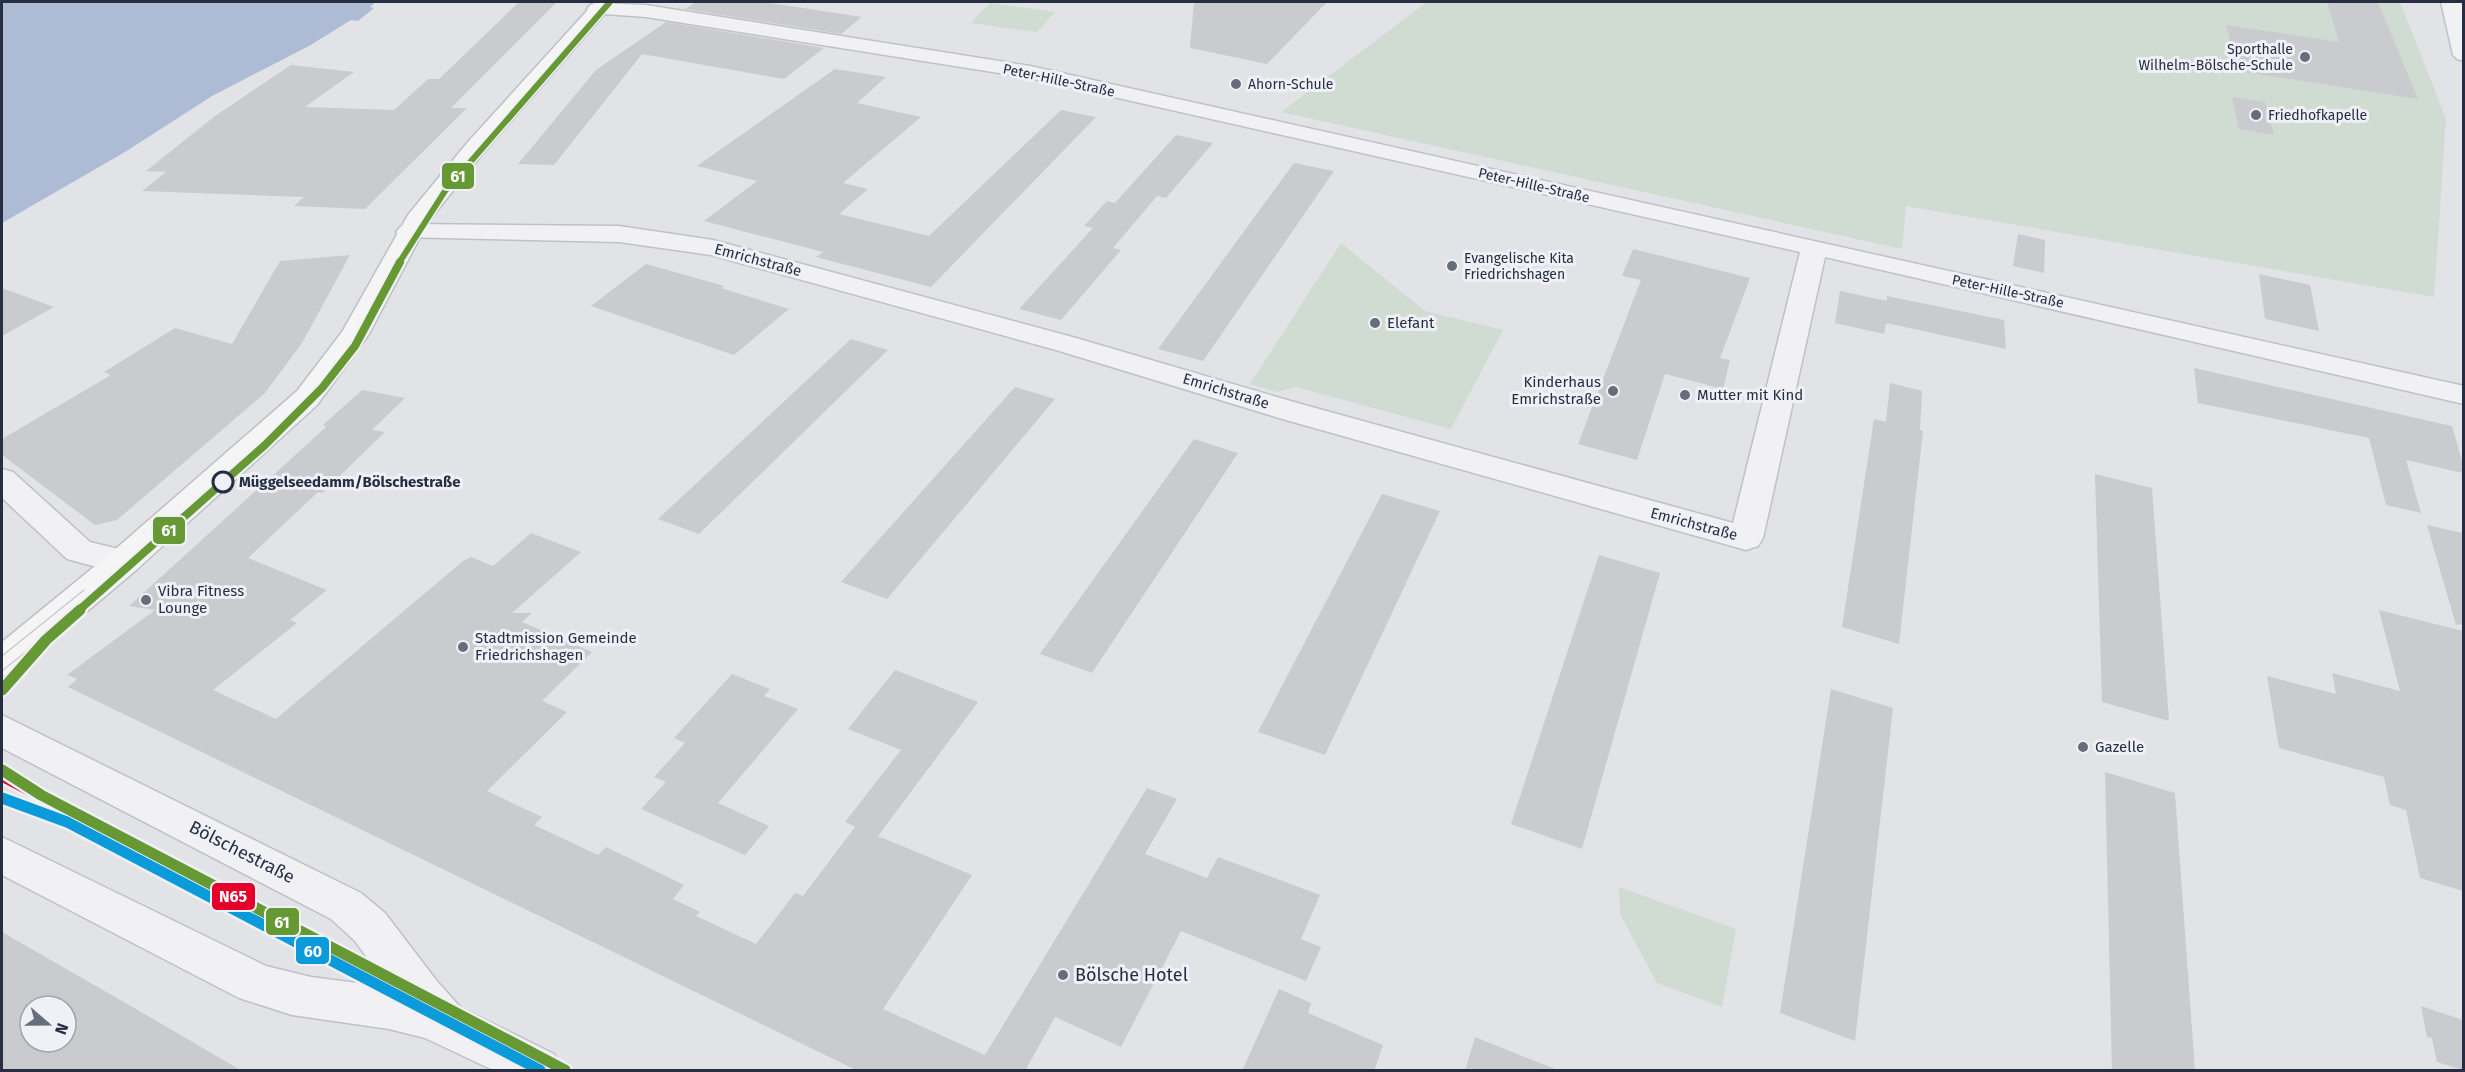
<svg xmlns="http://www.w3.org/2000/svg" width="2465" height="1072" font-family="'Fira Sans',sans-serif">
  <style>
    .green { fill: #d0dbd1 }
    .water { fill: #adbcd4 }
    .building { fill: #cacbcf; fill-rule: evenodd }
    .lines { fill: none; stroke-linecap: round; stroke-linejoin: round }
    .minor-casing { stroke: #bfc1c5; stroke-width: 3 }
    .major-casing { stroke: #bdc0c5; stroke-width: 3 }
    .minor { fill: #f1f1f3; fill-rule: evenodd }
    .major { fill: #f5f5f6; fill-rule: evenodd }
    .tram { stroke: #cacbce; stroke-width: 1.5 }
    .bus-1-casing { stroke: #eff1f7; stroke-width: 16 }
    .bus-1 { stroke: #e4002b; stroke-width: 11 }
    .tram-1-far2-casing { stroke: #eff1f7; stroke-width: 9 }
    .tram-1-far1-casing { stroke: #eff1f7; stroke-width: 12 }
    .tram-1-casing { stroke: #eff1f7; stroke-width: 16 }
    .tram-2-casing { stroke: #eff1f7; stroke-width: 16 }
    .tram-1-far2 { stroke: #693; stroke-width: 6 }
    .tram-1-far1 { stroke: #693; stroke-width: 8 }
    .tram-1 { stroke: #693; stroke-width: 11 }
    .tram-2 { stroke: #0b9ada; stroke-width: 11 }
    .poi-dot { fill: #686d7c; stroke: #eff1f7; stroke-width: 2 }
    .stop-dot { fill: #eff1f7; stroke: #272e42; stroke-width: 3 }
    .labels { text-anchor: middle; stroke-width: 6; stroke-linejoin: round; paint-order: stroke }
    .far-poi-label { font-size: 14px; fill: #272e42; stroke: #eff1f7; text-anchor: start }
    .far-street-label { font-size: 14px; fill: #272e42; stroke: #eff1f7 }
    .street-label { font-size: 15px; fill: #272e42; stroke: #eff1f7 }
    .poi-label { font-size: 15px; fill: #272e42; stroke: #eff1f7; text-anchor: start }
    .stop-label { font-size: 15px; font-weight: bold; fill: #272e42; stroke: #eff1f7; text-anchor: start }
    .near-street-label { font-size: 18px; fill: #272e42; stroke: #eff1f7 }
    .near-poi-label { font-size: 18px; fill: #272e42; stroke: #eff1f7; text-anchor: start }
    .line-badge { stroke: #eff1f7; stroke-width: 2 }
    .badge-label { font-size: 16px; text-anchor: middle; font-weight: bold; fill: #fff }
  </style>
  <rect width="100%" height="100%" fill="#e1e3e7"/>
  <g class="green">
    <polygon points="1427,2 2400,2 2446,119 2434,297 1906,206 1902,249 1281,112"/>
    <polygon points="990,3 1055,12 1037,32 971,23"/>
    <polygon points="1341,243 1425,311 1503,330 1451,429 1296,387 1277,392 1250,384"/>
    <polygon points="1619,887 1736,929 1722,1007 1657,983 1620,914"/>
  </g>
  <polygon class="water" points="2,2 376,2 370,7 374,8 358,21 351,20 309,46 212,96 125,152 2,223"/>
  <g class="building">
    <polygon points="519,2 557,2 451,108 467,108 365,209 294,206 304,197 142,191 166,172 146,171 215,116 291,65 354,72 305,107 394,110 428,79 439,79"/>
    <polygon points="696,2 764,2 862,17 841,34 685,9"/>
    <polygon points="1194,2 1327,2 1267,64 1190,48"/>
    <polygon points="2327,2 2378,2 2418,99 2238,71 2226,25 2339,42"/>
    <polygon points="666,22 824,48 784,79 642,54 554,165 518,164 596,70"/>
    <polygon points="835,69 886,77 857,103 921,117 843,183 868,189 839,214 929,236 1061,110 1096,117 931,287 816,257 823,252 704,221 757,181 697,166"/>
    <polygon points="2232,97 2265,102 2274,135 2239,129"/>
    <polygon points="1176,135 1213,143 1166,198 1157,196 1113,248 1121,250 1061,320 1019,309 1093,228 1084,226 1107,201 1115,203"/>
    <polygon points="1294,163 1334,171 1203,361 1158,349"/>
    <polygon points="2018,234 2045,240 2044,273 2013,266"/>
    <polygon points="1633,249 1750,278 1720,358 1730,360 1723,389 1665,374 1637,460 1578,444 1641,280 1622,276"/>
    <polygon points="350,255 302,343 265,393 117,520 95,525 2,455 2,439 111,375 104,372 175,328 232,344 280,261"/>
    <polygon points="646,264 724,286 721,288 789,309 734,355 591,306"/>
    <polygon points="2259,274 2310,285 2319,331 2265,319"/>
    <polygon points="2,288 54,307 2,336"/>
    <polygon points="1840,291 1887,301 1887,296 2004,320 2006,349 1886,323 1884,334 1835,323"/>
    <polygon points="851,339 888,350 699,534 658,519"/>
    <polygon points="2194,368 2452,426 2463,464 2463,473 2406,460 2421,513 2386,505 2369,438 2198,403"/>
    <polygon points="1890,383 1922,391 1920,430 1923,431 1899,644 1842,627 1874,419 1886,422"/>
    <polygon points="1015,387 1055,399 887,599 841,582"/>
    <polygon points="362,390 405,398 372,430 385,432 322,493 318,492 248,558 327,590 290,620 297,623 213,690 276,719 463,561 471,557 493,566 531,533 581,552 512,613 532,613 522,622 592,652 542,701 567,712 487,791 542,817 534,825 598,855 606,847 684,885 673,899 700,912 696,916 756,944 795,893 803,896 855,827 864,831 845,822 901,750 848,729 895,670 978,702 878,836 972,875 883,1009 985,1055 1147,788 1177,799 1145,854 1207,878 1218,857 1320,895 1301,939 1321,947 1306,981 1181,931 1121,1047 1055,1017 1025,1071 858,1071 68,687 77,679 67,675 155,610 129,606 326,427 323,425"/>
    <polygon points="1194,439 1238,453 1092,673 1040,654"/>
    <polygon points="2095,474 2152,488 2169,721 2102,702"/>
    <polygon points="1382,494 1440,511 1325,755 1258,732"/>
    <polygon points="2427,525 2463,533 2463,624 2456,625"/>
    <polygon points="1599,555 1660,573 1582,849 1511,824"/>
    <polygon points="2379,610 2463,631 2463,891 2420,878 2406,810 2390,805 2384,777 2279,748 2267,676 2336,694 2332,673 2400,691"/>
    <polygon points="732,674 770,689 764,696 798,709 718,803 769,826 745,855 641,809 666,782 654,777 685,743 674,738"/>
    <polygon points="1831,689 1893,708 1855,1041 1780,1013"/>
    <polygon points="2105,772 2175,793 2195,1071 2112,1071"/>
    <path d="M2,932L148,1016L242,1071H2ZM30,1006H66V1042H30Z"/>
    <polygon points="1279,989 1311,1003 1308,1013 1383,1045 1374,1071 1242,1071"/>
    <polygon points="2421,1006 2463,1020 2463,1070 2437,1062 2432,1038 2427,1037"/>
    <polygon points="1475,1037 1555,1069 1555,1071 1465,1071"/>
  </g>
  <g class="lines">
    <g class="minor-casing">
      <g id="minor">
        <polygon points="2441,2 2461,2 2464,12 2464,61 2457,59 2453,55"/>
        <polygon points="597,3 646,5 1030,66 2464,386 2464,404 1825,257 1763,538 1758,546 1746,550 1279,418 1056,350 711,255 619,242 400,237 396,232 400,227 409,224 619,226 713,240 1076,338 1301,404 1733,523 1800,252 1030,78 646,17 590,13 587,9 590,5"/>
        <polygon points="2,469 13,472 90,542 135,553 140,562 135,571 123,574 67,559 2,498"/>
        <polygon points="2,715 361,893 385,913 436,980 461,1008 554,1054 561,1070 493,1070 425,1038 389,1029 292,1015 239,998 2,875 2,837 266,966 311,977 388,987 355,941 331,919 2,748"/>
      </g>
    </g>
    <g class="major-casing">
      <polygon id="major" points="595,2 615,2 483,153 428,222 369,334 317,405 135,571 15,672 2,676 2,642 111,553 297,391 342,332 408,215 467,143"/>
    </g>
    <use href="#minor" class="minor"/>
    <use href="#major" class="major"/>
    <g class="tram">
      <polyline points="2,656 84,590"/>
      <polyline points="2,671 97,594"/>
    </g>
    <g class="bus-1-casing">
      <polyline id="bus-1" points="2,776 336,950 444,1021 538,1070"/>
    </g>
    <use href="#bus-1" class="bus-1"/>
    <g class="tram-1-far2-casing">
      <polyline id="tram-1-far2" points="399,263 445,191 610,2"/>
    </g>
    <g class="tram-1-far1-casing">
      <polyline id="tram-1-far1" points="78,611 265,445 322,388 355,346 400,262"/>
    </g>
    <g class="tram-1-casing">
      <g id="tram-1">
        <polyline points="2,690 46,640 80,610"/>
        <polyline points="2,770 41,795 565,1070"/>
      </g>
    </g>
    <g class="tram-2-casing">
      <polyline id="tram-2" points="2,798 67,822 540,1070"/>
    </g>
    <use href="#tram-1-far2" class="tram-1-far2"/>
    <use href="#tram-1-far1" class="tram-1-far1"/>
    <use href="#tram-1" class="tram-1"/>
    <use href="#tram-2" class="tram-2"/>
  </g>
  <g class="poi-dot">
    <circle cx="2305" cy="57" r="6"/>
    <circle cx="1236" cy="84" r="6"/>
    <circle cx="2256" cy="115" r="6"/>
    <circle cx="1452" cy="266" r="6"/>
    <circle cx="1375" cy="323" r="6"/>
    <circle cx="1613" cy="391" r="6"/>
    <circle cx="1685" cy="395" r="6"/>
    <circle cx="146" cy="600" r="6"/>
    <circle cx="463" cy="647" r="6"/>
    <circle cx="2083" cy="747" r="6"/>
    <circle cx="1063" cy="975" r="6"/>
  </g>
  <circle class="stop-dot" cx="223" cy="482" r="10"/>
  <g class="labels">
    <g class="far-poi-label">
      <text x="2293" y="54" text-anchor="end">Sporthalle<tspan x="2293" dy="16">Wilhelm-Bölsche-Schule</tspan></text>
      <text x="1248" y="89">Ahorn-Schule</text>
      <text x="2268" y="120">Friedhofkapelle</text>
      <text x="1464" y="263">Evangelische Kita<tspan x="1464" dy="16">Friedrichshagen</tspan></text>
    </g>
    <g class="far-street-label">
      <text transform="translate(1059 80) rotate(12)" y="5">Peter-Hille-Straße</text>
      <text transform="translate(1534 185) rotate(13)" y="5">Peter-Hille-Straße</text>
      <text transform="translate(2008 291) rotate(12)" y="5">Peter-Hille-Straße</text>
    </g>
    <g class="street-label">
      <text transform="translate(758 260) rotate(15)" y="5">Emrichstraße</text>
      <text transform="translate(1226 391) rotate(17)" y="5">Emrichstraße</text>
      <text transform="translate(1694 524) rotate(15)" y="5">Emrichstraße</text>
    </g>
    <g class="poi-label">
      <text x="1387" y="328">Elefant</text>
      <text x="1601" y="387" text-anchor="end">Kinderhaus<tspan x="1601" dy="17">Emrichstraße</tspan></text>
      <text x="1697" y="400">Mutter mit Kind</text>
      <text x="158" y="596">Vibra Fitness<tspan x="158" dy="17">Lounge</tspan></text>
      <text x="475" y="643">Stadtmission Gemeinde<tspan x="475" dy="17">Friedrichshagen</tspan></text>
      <text x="2095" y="752">Gazelle</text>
    </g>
    <g class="stop-label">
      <text x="239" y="487">Müggelseedamm/Bölschestraße</text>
    </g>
    <g class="near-street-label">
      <text transform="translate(242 852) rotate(27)" y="6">Bölschestraße</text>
    </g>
    <g class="near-poi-label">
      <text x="1075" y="981">Bölsche Hotel</text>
    </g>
  </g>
  <g class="line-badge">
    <rect x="441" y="162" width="34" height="28" rx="6" fill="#693"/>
    <rect x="152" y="516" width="34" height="29" rx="6" fill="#693"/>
    <rect x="211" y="882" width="45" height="29" rx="6" fill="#e4002b"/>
    <rect x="265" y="907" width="35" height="29" rx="6" fill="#693"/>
    <rect x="295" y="936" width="35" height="29" rx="6" fill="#0b9ada"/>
  </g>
  <g class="badge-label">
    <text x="458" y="182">61</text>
    <text x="169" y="536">61</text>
    <text x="233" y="902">N65</text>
    <text x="282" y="928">61</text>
    <text x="313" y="957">60</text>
  </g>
  <rect width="2465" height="1072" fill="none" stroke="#272e42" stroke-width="6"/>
  <g transform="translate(48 1024) rotate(110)"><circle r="28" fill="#eff1f7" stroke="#9fa3af" stroke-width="1.5"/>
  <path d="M0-4.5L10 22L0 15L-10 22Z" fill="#686d7c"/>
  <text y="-9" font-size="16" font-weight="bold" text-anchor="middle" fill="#272e42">N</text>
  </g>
</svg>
